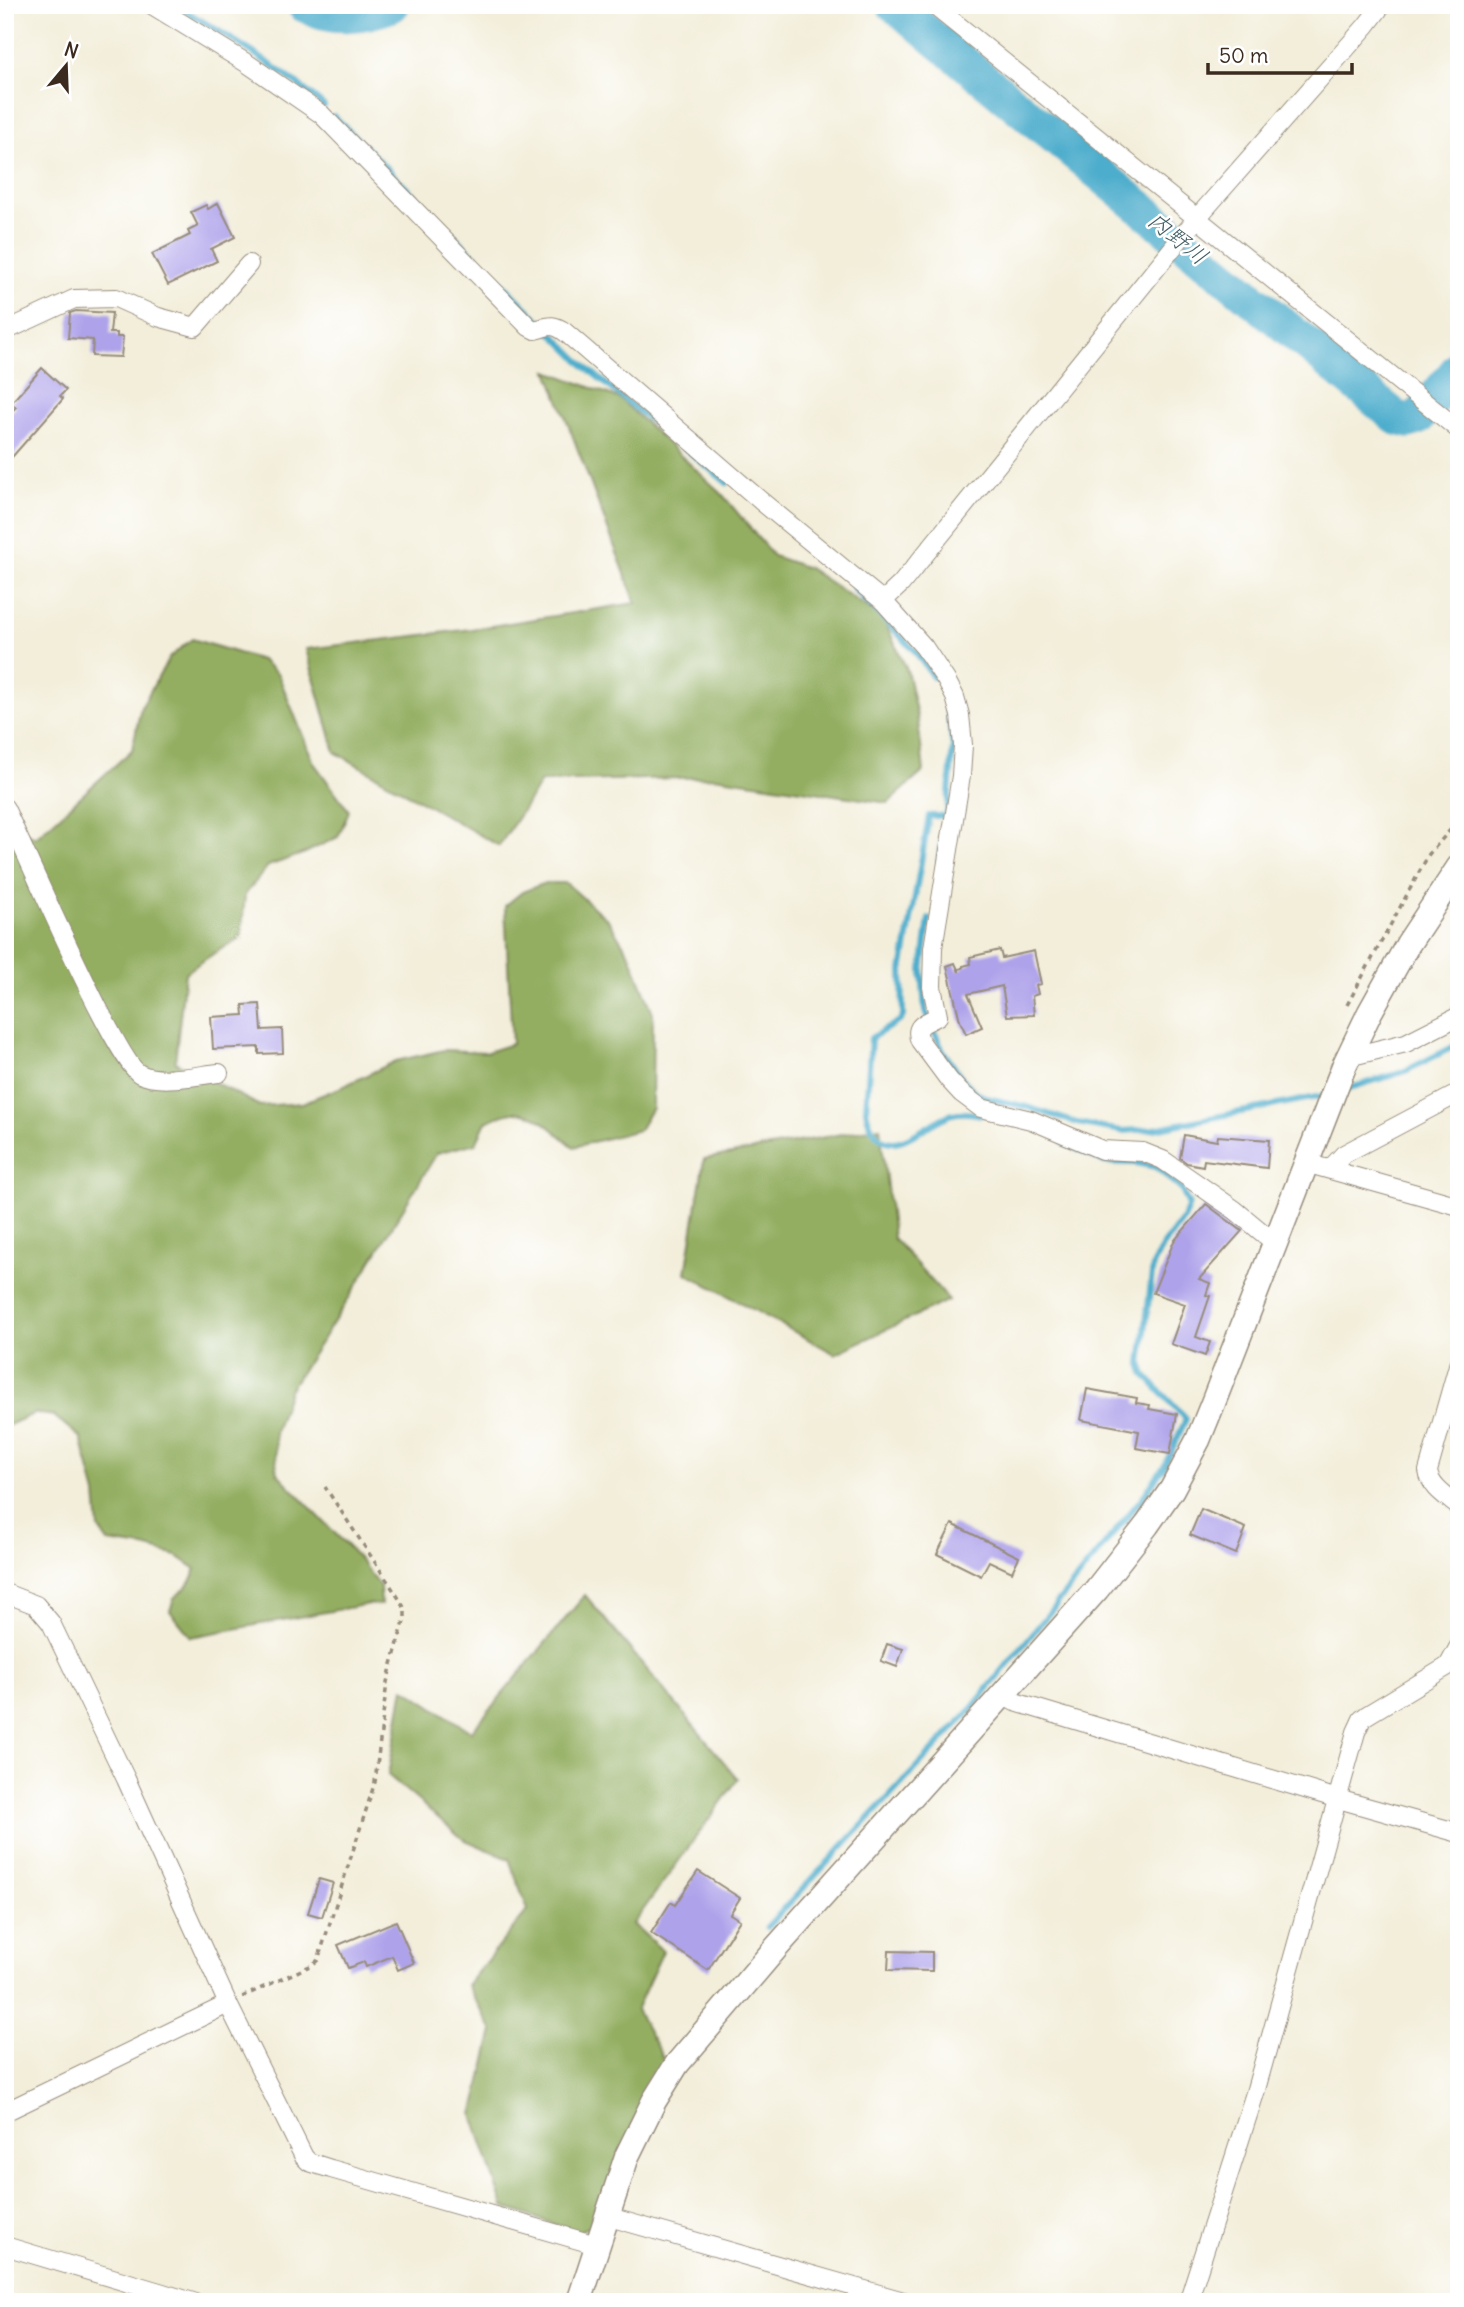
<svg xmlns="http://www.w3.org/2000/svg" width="1464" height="2307" font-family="Delius,'Klee One',sans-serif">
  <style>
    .forest { fill: #93ae60; stroke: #676c3f; stroke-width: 2 }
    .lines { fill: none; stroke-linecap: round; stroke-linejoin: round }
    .stream { stroke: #4dadcc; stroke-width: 6 }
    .river { stroke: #4dadcc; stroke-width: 35 }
    .building { fill: #aea2ea }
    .street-casing { stroke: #978c7c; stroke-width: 20 }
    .secondary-casing { stroke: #978c7c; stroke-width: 27 }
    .path { stroke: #978c7c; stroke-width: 3.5; stroke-dasharray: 5 5; stroke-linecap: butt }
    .street { stroke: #fff; stroke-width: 18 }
    .secondary { stroke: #fff; stroke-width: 24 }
    .labels { text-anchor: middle; stroke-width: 5; stroke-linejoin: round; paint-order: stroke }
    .water-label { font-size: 23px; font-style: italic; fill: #425e64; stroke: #fff }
  </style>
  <rect width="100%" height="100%" fill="#fff"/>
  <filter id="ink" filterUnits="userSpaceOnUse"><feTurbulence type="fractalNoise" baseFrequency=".0143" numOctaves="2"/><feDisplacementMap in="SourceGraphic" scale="14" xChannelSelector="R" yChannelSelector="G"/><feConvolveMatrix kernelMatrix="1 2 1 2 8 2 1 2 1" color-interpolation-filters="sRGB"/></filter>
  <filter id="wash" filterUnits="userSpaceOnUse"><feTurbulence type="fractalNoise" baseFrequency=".00686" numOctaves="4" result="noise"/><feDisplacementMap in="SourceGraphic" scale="28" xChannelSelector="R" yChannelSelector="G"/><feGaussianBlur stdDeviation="1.57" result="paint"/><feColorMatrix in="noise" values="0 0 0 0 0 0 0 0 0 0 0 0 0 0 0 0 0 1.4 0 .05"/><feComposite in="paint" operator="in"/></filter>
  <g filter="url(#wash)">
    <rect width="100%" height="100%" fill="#f3eeda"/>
    <g class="forest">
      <polygon points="548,371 619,398 722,494 773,556 808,568 883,618 907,670 918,721 924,771 888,803 714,777 541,782 499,846 335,752 306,649 472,629 636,603"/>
      <path d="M192,639L261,660L278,674L314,763L349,811L338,837L305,853L268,866L245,895L241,938L219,950L185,973L175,1062L260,1106L302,1103L342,1087L396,1061L444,1050L487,1052L512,1044L505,906L522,892L545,883H566L608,920L630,955L653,1013L652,1108L639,1130L574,1147C555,1133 538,1110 512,1112C504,1113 494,1119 486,1122L476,1143L437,1153L343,1308L289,1390L275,1432L277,1473L353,1552L380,1586L381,1605L369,1604L191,1637L170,1611L174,1598L188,1586L196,1569L177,1556L144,1547L108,1542L99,1529L96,1494L81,1438L54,1416L35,1413L5,1427V804L21,831L36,837L132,750L141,707L170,657Z"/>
      <polygon points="880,1127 893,1238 949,1300 835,1354 686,1273 704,1159"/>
      <polygon points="585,1595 738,1779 633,1924 663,1951 636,2010 667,2065 601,2223 576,2232 504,2207 473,2115 493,2031 467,1985 528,1910 509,1859 463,1839 388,1775 404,1688 471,1732"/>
    </g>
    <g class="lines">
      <g class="stream">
        <path d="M175,5C225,34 281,68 324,106"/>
        <polyline points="334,116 588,369 727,483"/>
        <polyline points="854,589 915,651 933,677"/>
        <polyline points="944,691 953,746 947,816"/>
        <path d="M947,816H929L902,971L903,1016L901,1020L871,1038L866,1110C868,1122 872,1132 882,1139C902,1152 931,1119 953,1114C962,1111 972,1113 981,1115"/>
        <polyline points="939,860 944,830"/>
        <polyline points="929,919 922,970 925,1011 943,1051 962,1078 976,1093 987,1098 1027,1107 1077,1123 1122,1131 1154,1129 1327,1095"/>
        <polyline points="1340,1091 1403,1072 1459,1044"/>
        <polyline points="767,1927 969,1712 1143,1497 1165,1465 1186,1419 1145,1375 1141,1364 1153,1265 1162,1247 1183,1219 1189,1205 1181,1189 1156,1167 1136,1163 1105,1162 1064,1143"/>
      </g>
      <g class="river">
        <path d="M304,5C333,20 362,16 392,5"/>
        <polyline points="894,5 1397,418 1409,421 1418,418 1459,368"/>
      </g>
    </g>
    <g id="blocks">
      <g class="building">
        <polygon points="218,203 235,237 211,249 217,261 168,285 152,254 190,235 188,231 198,226 191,212 206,205 208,209"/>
        <polygon points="76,311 112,313 110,333 117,333 117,337 123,337 121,357 92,356 93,340 68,338 70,313"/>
        <polygon points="42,368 66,390 60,396 63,399 5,465 5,418 16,407 11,403"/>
        <polygon points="1000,950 1002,958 1034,951 1041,984 1036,985 1038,994 1032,996 1034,1015 1007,1016 1002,986 968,994 982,1027 966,1034 960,1021 947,966 955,963 959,972 959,969 963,968 963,966 971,964 970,957"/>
        <polygon points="260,1004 262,1030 282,1029 283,1053 259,1054 259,1047 213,1049 211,1017 244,1015 243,1005"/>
        <polygon points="1184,1135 1217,1141 1218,1136 1269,1140 1267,1168 1204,1160 1203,1166 1187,1163 1180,1158"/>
        <polygon points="1206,1204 1242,1231 1199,1279 1210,1283 1206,1295 1210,1296 1196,1337 1210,1342 1205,1356 1171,1344 1185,1304 1153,1293 1174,1241"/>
        <polygon points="1087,1389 1137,1398 1136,1403 1150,1405 1149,1409 1177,1414 1170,1454 1136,1448 1139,1431 1081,1420"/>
        <polygon points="1201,1509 1246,1528 1236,1554 1190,1535"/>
        <polygon points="952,1524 1019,1557 1012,1572 989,1561 981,1576 937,1554"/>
        <polygon points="887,1644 903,1649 897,1667 881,1661"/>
        <polygon points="698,1871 740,1898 730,1914 740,1920 708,1970 651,1933 671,1902 675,1905"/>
        <polygon points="319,1879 333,1883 322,1917 308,1913"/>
        <polygon points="396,1921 414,1963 398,1970 392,1956 366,1967 364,1962 348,1968 338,1945"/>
        <polygon points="889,1951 932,1952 932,1971 888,1970"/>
      </g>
    </g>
  </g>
  <g filter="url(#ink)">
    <use href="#blocks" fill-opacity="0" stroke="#978c7c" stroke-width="2"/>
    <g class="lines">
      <g class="street-casing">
        <g id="street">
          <path d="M152,5L248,64L321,114L529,327L535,330C549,326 553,323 565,332L761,501L883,601L924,647L946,680L955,697L960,715L963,745L961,776L933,948L932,987L938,1016C927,1023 913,1024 920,1041L949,1080L961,1093L981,1108L1031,1120L1102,1150L1143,1152L1163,1160L1235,1210L1275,1243"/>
          <polyline points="933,5 1459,430"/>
          <polyline points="5,331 74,299 116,298 158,317 195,327 249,264"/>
          <polyline points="883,601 901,584 1197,218 1366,26 1382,5"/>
          <path d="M5,808C23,846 116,1062 140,1074C160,1084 198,1075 219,1073"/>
          <polyline points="1348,1057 1406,1043 1459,1016"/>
          <polyline points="1306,1163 1459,1206"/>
          <polyline points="1330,1169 1344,1154 1459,1093"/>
          <path d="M1459,1362L1428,1471C1430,1487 1447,1497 1459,1507"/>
          <polyline points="5,1593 36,1605 51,1623 126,1779 228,2004 304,2157 309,2162 331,2169 596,2245"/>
          <polyline points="1002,1695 1015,1702 1338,1799 1459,1833"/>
          <polyline points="5,2112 228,2004"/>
          <polyline points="606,2216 907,2302"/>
          <polyline points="5,2246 193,2302"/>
          <polyline points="1188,2302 1255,2093 1356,1732 1362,1719 1367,1715 1448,1666 1459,1646"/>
        </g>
      </g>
      <g class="secondary-casing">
        <polyline id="secondary" points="579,2302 627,2156 654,2101 677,2064 775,1949 1097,1589 1147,1525 1172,1489 1198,1440 1213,1403 1344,1066 1370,1012 1408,944 1459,867"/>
      </g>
      <g class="path">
        <polyline points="1347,1005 1429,854 1459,820"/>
        <polyline points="242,1997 312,1965 318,1960 375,1782 387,1682 405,1618 405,1609 398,1597 325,1487"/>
      </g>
      <use href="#street" class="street"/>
      <use href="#secondary" class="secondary"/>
    </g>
  </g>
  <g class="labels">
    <g class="water-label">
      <text transform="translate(1178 238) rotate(39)" y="8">内野川</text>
    </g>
  </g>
  <rect width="1464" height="2307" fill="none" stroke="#fff" stroke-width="28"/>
  <g transform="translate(66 66) rotate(19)" stroke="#ffffff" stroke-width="5" paint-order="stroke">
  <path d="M0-5L12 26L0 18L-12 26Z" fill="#3b2a1e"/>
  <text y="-10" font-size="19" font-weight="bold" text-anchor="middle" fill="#3b2a1e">N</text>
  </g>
  <path d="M1208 63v10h144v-10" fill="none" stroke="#3b2a1e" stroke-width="3.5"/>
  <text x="1219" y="63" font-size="21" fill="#3b2a1e" stroke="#ffffff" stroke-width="5" paint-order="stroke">50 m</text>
</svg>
